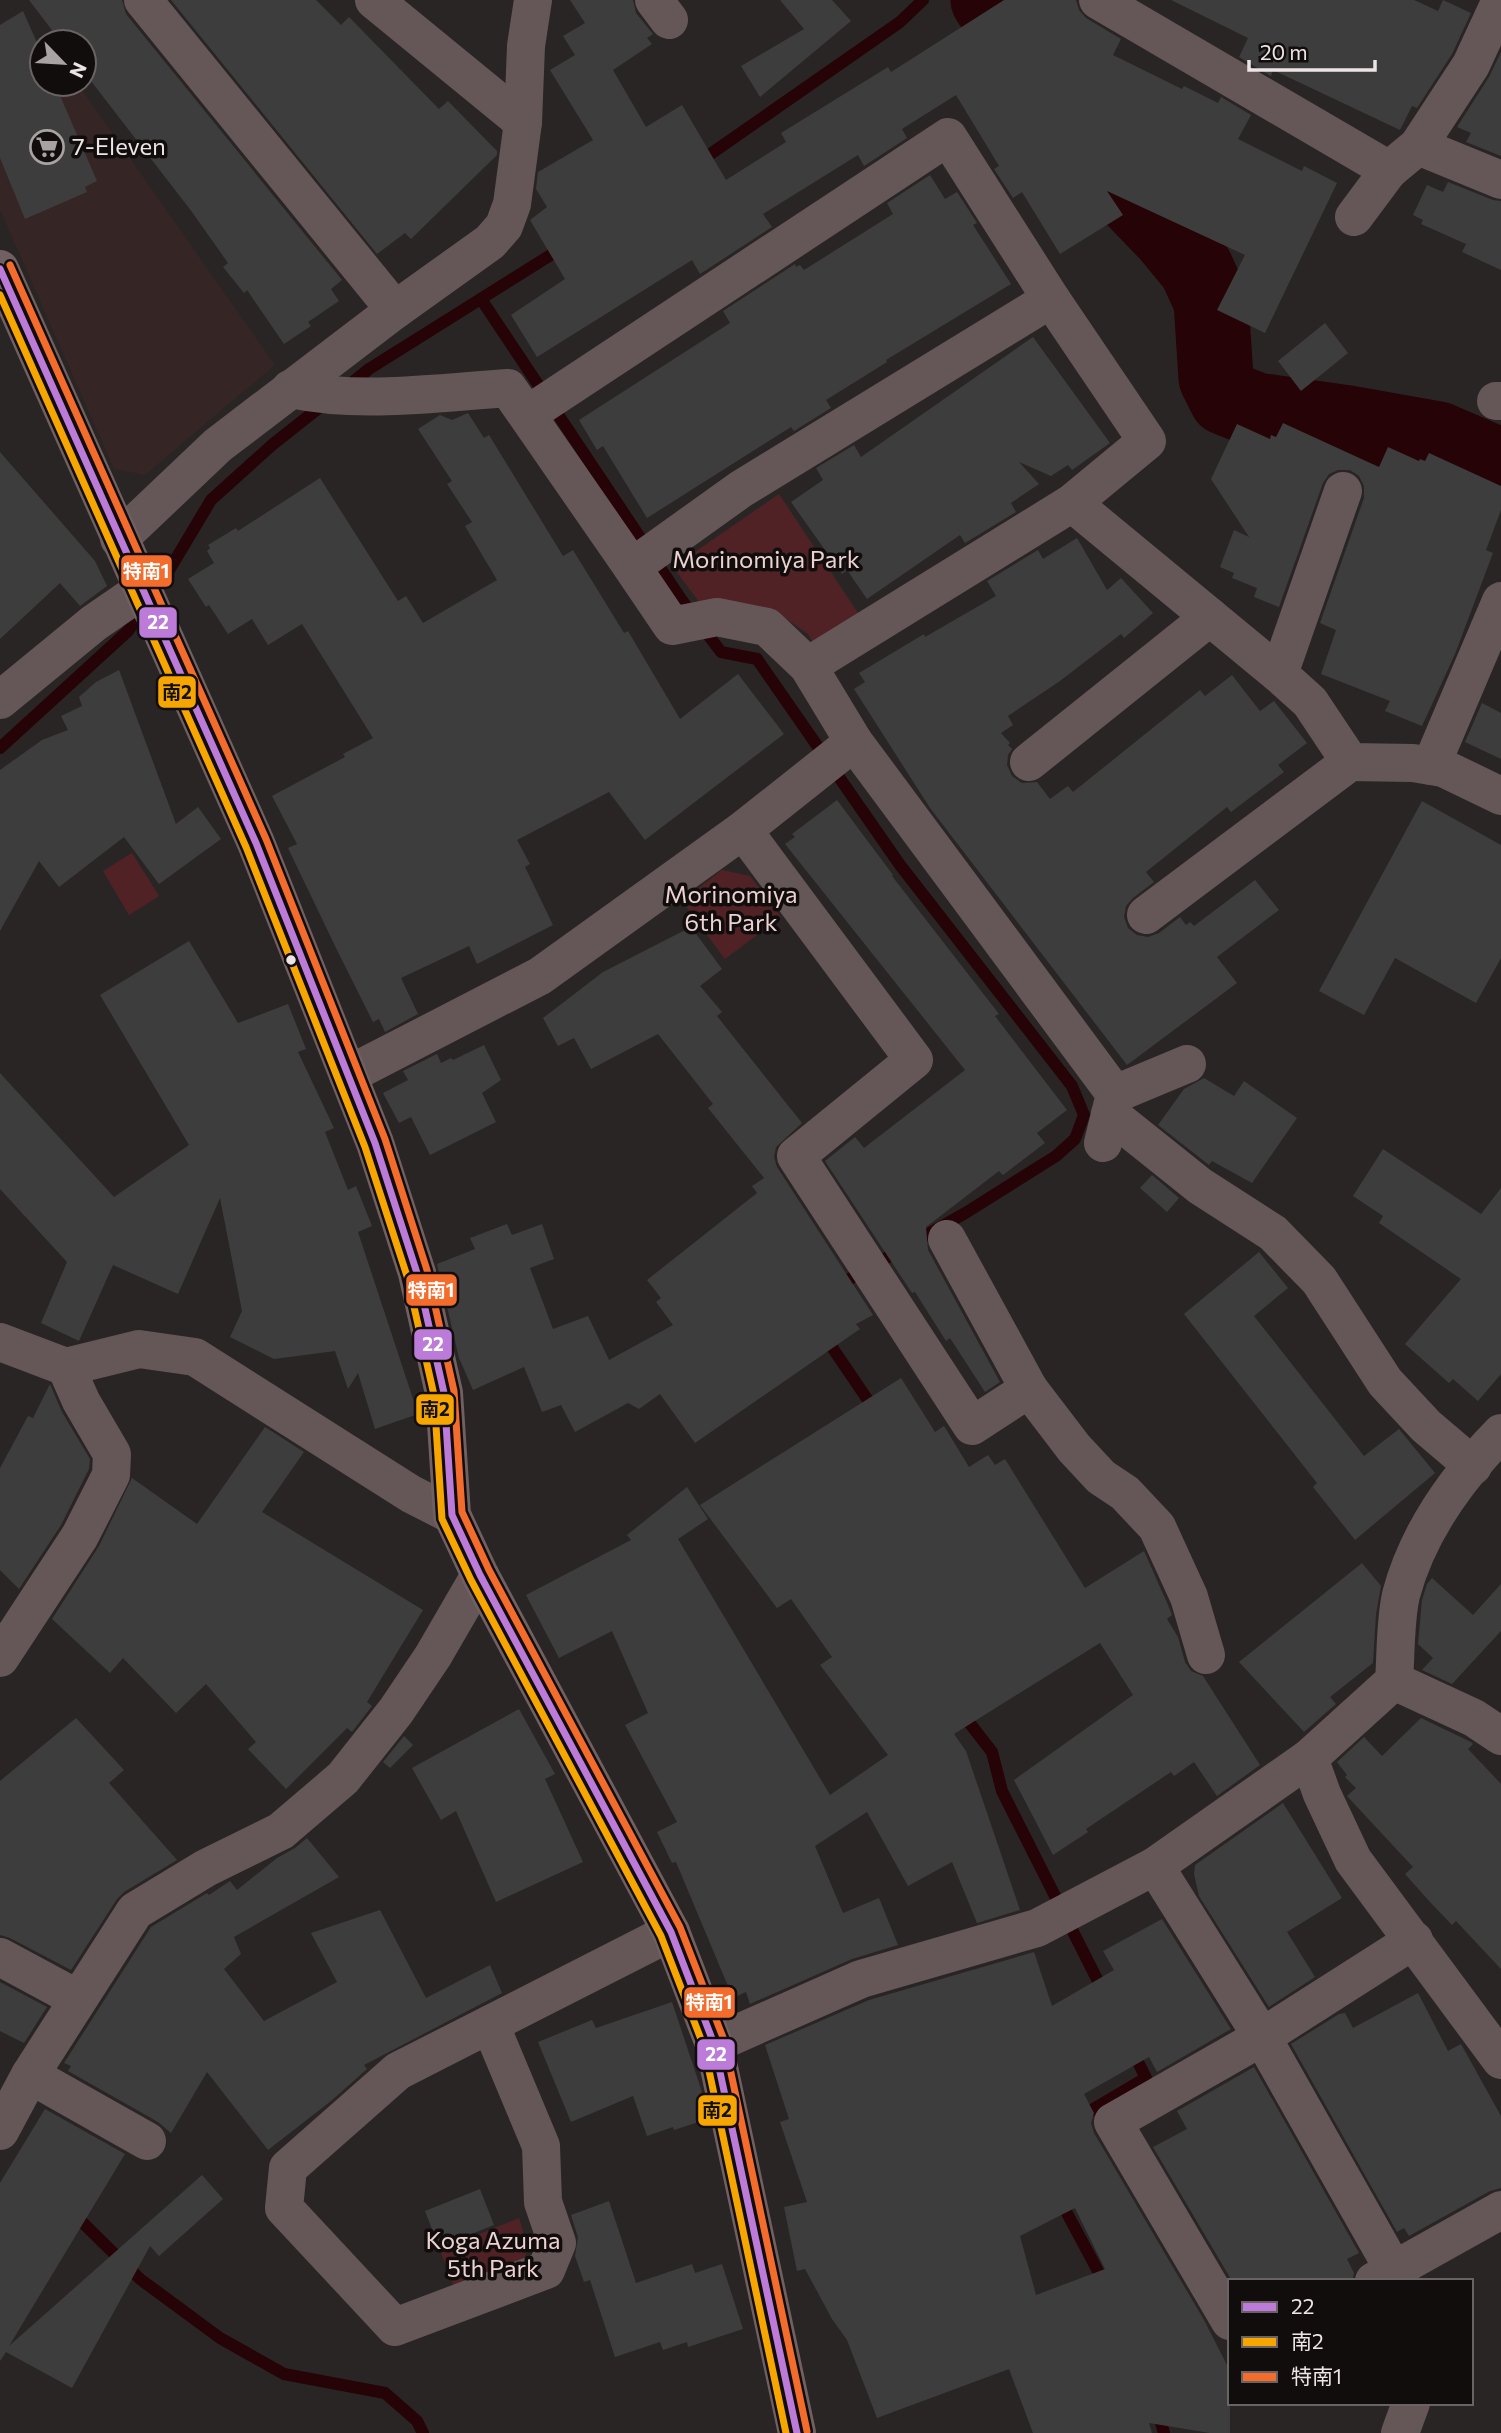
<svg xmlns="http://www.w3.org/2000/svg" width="1501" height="2433" font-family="Commissioner,'Noto Sans JP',sans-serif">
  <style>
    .built { fill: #352525 }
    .green { fill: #502226 }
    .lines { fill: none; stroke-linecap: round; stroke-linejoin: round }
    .stream { stroke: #250306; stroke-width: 12 }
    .river { stroke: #250306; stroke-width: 75 }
    .building { fill: #3d3d3d; fill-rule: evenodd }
    .minor { stroke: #655758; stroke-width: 38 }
    .major { stroke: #716061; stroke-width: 38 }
    .bus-1-casing { stroke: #120d0d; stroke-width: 12 }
    .bus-2-casing { stroke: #120d0d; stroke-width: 12 }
    .bus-3-casing { stroke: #120d0d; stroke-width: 12 }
    .bus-1 { stroke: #bd7bd9; stroke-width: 7 }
    .bus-2 { stroke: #f7a600; stroke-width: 7 }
    .bus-3 { stroke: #f36c2b; stroke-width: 7 }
    .bus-dot { fill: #ede5e5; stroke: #120d0d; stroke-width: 2.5 }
    .labels { text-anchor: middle; stroke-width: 7; stroke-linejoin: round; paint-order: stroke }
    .poi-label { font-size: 24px; fill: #ede5e5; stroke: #120d0d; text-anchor: start }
    .park-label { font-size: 24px; fill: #edd2d2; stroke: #120d0d }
    .line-badge { stroke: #120d0d; stroke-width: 2.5 }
    .badge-label { font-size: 19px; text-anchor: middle; font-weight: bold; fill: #fff }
    .pale-badge-label { font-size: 19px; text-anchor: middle; font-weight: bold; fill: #111 }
  </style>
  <rect width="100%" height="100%" fill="#2a2525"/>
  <polygon class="built" points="42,52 42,84 78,84 275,365 145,475 114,469 0,210 0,87"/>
  <g class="green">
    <polygon points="779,494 862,619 816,648 808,634 785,618 705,610 673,567"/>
    <polygon points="132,853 159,896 129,915 103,871"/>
    <polygon points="722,870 750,876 781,917 725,959 682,901"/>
    <polygon points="519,2218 528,2249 518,2273 457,2295 440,2250"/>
  </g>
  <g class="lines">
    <g class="stream">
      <polyline points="699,162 900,22 923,0"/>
      <polyline points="481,299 681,599 721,652 757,659 900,865 1072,1086 1084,1115 1075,1139 1056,1156 967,1212 837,1286"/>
      <polyline points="348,386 369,369 565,246"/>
      <polyline points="0,748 128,631 165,577 211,500 272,445 325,403"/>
      <polyline points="823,1334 876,1412"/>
      <polyline points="961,1712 992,1752 1002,1791 1104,1993"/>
      <polyline points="1080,2117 1146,2078 1132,2050"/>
      <polyline points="1060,2200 1106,2286"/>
      <polyline points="69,2218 83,2223 140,2279 220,2338 284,2374 385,2393 417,2421 423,2433"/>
      <polyline points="1158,2412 1164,2433"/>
    </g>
    <polyline class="river" points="988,0 1114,178 1168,234 1196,268 1211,301 1216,378 1226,398 1256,410 1348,423 1438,439 1501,466"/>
  </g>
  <g class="building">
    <polygon points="29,0 122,0 126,14 342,280 331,289 339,301 308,322 311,326 284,344 247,290 244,293 223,267 228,263 192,212 84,72 84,42 61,42"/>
    <polygon points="171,0 316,0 341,25 349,17 439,109 448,101 497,151 497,155 411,239 405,233 377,254"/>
    <polygon points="570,0 633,0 636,13 653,34 647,38 652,44 613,70 646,127 682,105 726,180 786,142 781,133 888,67 891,72 1004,0 1076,0 1079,10 1086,18 1121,39 1113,55 1182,89 1184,86 1218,103 1221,97 1251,115 1238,139 1302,171 1304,166 1337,183 1265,333 1217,310 1245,255 1107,191 1123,215 1060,254 1022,192 1013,198 994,169 999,166 956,95 902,129 907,138 864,166 858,155 763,214 772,227 700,274 692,260 537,357 511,315 565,279 530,220 547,207 536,189 538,172 593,140 550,70 575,55 563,36 585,23"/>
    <polygon points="780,0 832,0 851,21 760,97 741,66 804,29"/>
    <polygon points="1171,0 1414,0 1438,11 1443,0 1471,13 1452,54 1417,108 1412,106 1400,130 1273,70 1271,76 1239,57 1248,38"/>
    <polygon points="23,11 42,54 42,84 55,84 97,181 85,187 87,192 25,219 0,158 0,25"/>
    <polygon points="1501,52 1501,156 1466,142 1471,133 1457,127 1489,77"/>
    <polygon points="930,175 945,199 957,192 977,223 973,225 1011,284 886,360 887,362 826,400 831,408 794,431 791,427 647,518 603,446 597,450 579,420 730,323 723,311 795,264 796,267 800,265 804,270 893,214 887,203"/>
    <polygon points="1448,182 1493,200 1501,201 1501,270 1462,252 1466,244 1421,224 1423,220 1413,215 1427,185 1443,192"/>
    <polygon points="1325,323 1348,353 1301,391 1278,361"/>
    <polygon points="1033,337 1110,443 1072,470 1068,465 1051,476 1019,462 1039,484 1011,503 1016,512 965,543 960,535 867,599 847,570 842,574 791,502 823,480 816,468 854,445 861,457"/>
    <polygon points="468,413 484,438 489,435 563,556 573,550 624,633 628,631 680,719 738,674 784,734 645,840 609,792 517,840 530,864 525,867 553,925 477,964 469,946 401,978 418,1014 385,1032 379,1019 373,1022 336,948 288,848 297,844 272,796 345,757 343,754 373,738 302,624 268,645 252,619 228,634 209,605 206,607 188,579 214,563 207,551 210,548 208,545 236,528 238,531 320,478 398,601 406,596 423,623 497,580 465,526 472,522 447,484 452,481 418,429 440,415 452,420"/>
    <polygon points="1283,423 1379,467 1388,447 1419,461 1420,459 1425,461 1429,453 1501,486 1501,510 1486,550 1493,553 1455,654 1422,726 1385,711 1390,701 1321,674 1336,630 1320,623 1364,498 1364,486 1359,476 1350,470 1338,470 1329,474 1323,483 1279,607 1254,597 1257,588 1232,578 1234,573 1220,567 1234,530 1249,537 1211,479 1237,424 1270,439 1271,435 1276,437"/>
    <polygon points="0,452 95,561 107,586 80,606 60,583 0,639"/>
    <polygon points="1077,538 1107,590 1121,578 1153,613 1124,638 1121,634 1060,681 1008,716 1013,725 1001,733 1010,743 1008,745 1012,749 1008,755 1007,765 1012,776 1022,783 1037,782 1050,799 1068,786 1073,792 1200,690 1205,696 1232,675 1260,711 1274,701 1307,743 1278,765 1284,772 1231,812 1227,807 1146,872 1154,882 1133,898 1126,906 1124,917 1128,928 1137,935 1148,937 1159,933 1180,917 1186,925 1190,922 1194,926 1255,880 1279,910 1217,957 1237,983 1127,1065 930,808 854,689 865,682 859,673 924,634 925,637 996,596 987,581 1038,550 1043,559"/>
    <polygon points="119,670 176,824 198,807 221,839 159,884 124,837 59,887 39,861 0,931 0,770 42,740 68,730 61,716 82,706 79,697 96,682"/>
    <polygon points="1482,703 1501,713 1501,759 1465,742"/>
    <polygon points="837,800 893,875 892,876 999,1014 995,1016 1067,1110 1037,1133 1045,1143 1003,1175 999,1171 926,1227 928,1250 1000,1382 985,1392 950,1338 946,1341 915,1292 912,1293 825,1161 855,1137 864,1148 965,1070 785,844 795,837 792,834"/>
    <polygon points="1422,801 1501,845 1501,958 1476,1003 1395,958 1364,1015 1319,991"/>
    <polygon points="691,927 722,969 700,986 722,1012 717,1016 802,1123 776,1147 774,1157 777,1167 873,1315 856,1324 860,1329 695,1443 660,1394 639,1409 628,1403 575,1432 561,1405 542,1412 524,1367 473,1390 459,1358 437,1264 475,1249 470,1238 507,1224 512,1235 542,1224 554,1259 530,1268 553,1329 588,1316 609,1360 673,1325 656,1302 661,1298 647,1280 757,1193 752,1186 764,1178 708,1108 713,1104 658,1034 591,1069 574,1038 558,1046 543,1018 603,972"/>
    <polygon points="189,941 238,1023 288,1004 306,1049 298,1052 334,1128 325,1132 348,1190 356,1186 372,1226 358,1232 418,1414 375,1429 358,1373 348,1389 335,1351 274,1359 230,1337 242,1311 220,1198 178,1294 113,1265 79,1341 41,1323 67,1262 0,1189 0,1073 114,1197 189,1145 100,995"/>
    <polygon points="484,1045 501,1080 482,1093 496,1122 430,1155 411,1117 399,1123 383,1093 408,1080 403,1071 437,1054 441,1063 451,1058 453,1060"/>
    <polygon points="1204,1078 1234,1096 1244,1081 1297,1118 1252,1183 1212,1161 1209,1165 1158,1125 1184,1089"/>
    <polygon points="1383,1149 1481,1214 1501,1188 1501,1374 1478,1401 1453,1379 1449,1383 1405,1344 1461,1279 1379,1223 1383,1216 1353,1196"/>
    <polygon points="1152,1175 1179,1198 1167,1212 1140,1188"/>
    <polygon points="1259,1252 1288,1288 1254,1316 1364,1456 1399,1429 1435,1473 1355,1540 1313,1487 1317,1483 1184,1314"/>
    <polygon points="901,1378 935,1432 944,1426 969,1467 988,1455 995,1465 1005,1459 1085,1588 1144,1551 1168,1605 1172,1615 1167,1619 1178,1637 1185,1662 1191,1671 1203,1676 1260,1765 1217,1796 1194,1762 1174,1776 1171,1772 1086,1829 1088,1832 1053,1855 1014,1780 1133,1695 1100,1643 954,1734 966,1751 1020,1910 977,1923 952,1862 908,1886 867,1812 815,1846 843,1913 879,1898 898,1945 852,1959 750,2004 746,1992 733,1998 676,1862 672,1863 657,1832 677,1822 625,1725 648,1713 612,1631 559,1658 526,1595 631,1540 627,1535 687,1487 708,1519 678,1539 830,1795 888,1755 820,1665 832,1657 791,1599 777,1608 700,1505"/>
    <polygon points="50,1384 62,1412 90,1459 89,1469 61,1525 19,1589 0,1570 0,1468 28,1416 33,1418"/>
    <polygon points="265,1427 304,1452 262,1512 423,1610 367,1702 372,1706 352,1732 347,1728 286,1789 248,1749 256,1742 206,1684 176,1713 123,1658 110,1673 52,1619 99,1546 132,1478 197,1524"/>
    <polygon points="1362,1563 1381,1586 1376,1614 1373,1663 1330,1697 1336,1704 1304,1732 1239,1662"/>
    <polygon points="1432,1578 1473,1615 1501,1584 1501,1631 1452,1684 1422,1670 1433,1658 1418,1644 1422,1600 1427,1584"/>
    <polygon points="519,1709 555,1774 545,1779 583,1862 496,1902 456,1811 441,1820 412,1768"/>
    <polygon points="76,1718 124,1770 109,1783 177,1860 124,1892 117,1899 71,1970 10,1938 0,1935 0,1781"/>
    <polygon points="1421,1718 1471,1742 1473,1744 1468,1749 1501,1784 1501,1969 1456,1921 1452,1925 1430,1902 1405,1874 1413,1867 1347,1796 1356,1788 1345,1777 1347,1775 1337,1762 1364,1737 1382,1756"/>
    <polygon points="404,1736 413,1745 390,1768 383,1762"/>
    <polygon points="1283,1803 1342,1898 1287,1932 1315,1977 1269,2007 1199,1896 1194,1874 1195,1865"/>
    <polygon points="307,1838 339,1877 234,1937 241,1954 224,1969 264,2021 337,1982 311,1933 380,1910 426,1998 490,1965 502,1993 364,2065 367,2069 331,2101 268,2150 207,2072 171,2133 158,2122 68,2071 71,2066 64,2063 151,1927 207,1893 209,1895 230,1881 237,1890 277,1858 295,1848"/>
    <path d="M1162,1919L1231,2029L1157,2072L1149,2057L1084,2094L1094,2113L1091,2123L1094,2133L1204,2320L1230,2371V2433H1210L1149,2423L1152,2433H1033L1009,2369L877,2418L847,2340L832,2319L805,2269L797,2271L784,2207L807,2202L780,2122L789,2119L765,2045L869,2000L1034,1952L1052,2006L1114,1970L1103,1951ZM1075,2208L1105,2269L1036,2295L1020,2236Z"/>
    <polygon points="0,1982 47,2007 24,2043 0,2031"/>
    <polygon points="1418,1993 1448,2051 1461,2044 1501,2116 1501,2188 1490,2191 1409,2236 1404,2228 1397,2232 1291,2044 1339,2014 1345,2013 1353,2028"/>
    <polygon points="672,2002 701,2089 708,2119 674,2130 673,2127 647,2136 633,2096 571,2122 538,2042 592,2020 596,2028"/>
    <polygon points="1254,2067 1359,2253 1347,2259 1354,2273 1352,2281 1232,2281 1153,2147 1187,2129 1177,2111"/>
    <polygon points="45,2109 125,2154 9,2346 202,2175 223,2199 159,2256 150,2246 72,2388 6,2352 0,2361 0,2183"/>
    <polygon points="480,2189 494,2225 439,2247 425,2211"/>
    <polygon points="609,2201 636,2283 692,2264 695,2273 722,2264 743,2329 688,2347 687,2342 663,2350 660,2342 615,2357 590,2280 584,2282 575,2256 578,2237 571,2215"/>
  </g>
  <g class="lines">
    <g class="minor">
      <polyline points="143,0 395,310"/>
      <polyline points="374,0 523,122"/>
      <polyline points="654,0 669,20"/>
      <polyline points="1098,0 1389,170 1354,217"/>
      <polyline points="1418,146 1501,180"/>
      <polyline points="1389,170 1418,146 1471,65 1501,0"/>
      <path d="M290,389C360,404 437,393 508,388L632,567L741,489L1051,299"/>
      <polyline points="1496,401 1501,401"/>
      <polyline points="528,414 948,137 1051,299 1147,441 1072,503 808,666"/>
      <polyline points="1072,503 1279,674 1310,702 1350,762 1413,763 1443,768 1501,796"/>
      <polyline points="119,539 218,445 395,310 490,242 504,226 512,204 523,122 526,46 533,0"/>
      <polyline points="632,567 672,626 717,617 767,627 808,666 854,742 1115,1094 1103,1143"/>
      <polyline points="1279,674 1343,491"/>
      <polyline points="0,700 94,623 142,590"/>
      <polyline points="1029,762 1210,617"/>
      <polyline points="1431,766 1501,601"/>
      <polyline points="743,830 914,1060 796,1156 972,1426 1029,1389 1074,1448 1101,1477 1125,1493 1157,1527 1189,1597 1206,1655"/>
      <polyline points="1146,915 1350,762"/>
      <polyline points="348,1075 540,976 743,830 854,742"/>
      <polyline points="1115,1094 1187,1064"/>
      <polyline points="1110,1114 1200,1186 1273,1233 1319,1280 1385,1382 1426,1426 1473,1466"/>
      <polyline points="947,1239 1029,1389"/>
      <polyline points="0,1342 66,1367 139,1349 195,1357 411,1494 452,1515"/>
      <polyline points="0,1658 80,1536 111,1475 112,1454 81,1401 66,1367"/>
      <polyline points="1394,1681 1474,1718 1501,1736"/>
      <polyline points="1309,1758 1322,1794 1353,1860 1501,2060"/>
      <polyline points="1155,1866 1262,2037 1400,2281"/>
      <polyline points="0,1957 78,1999"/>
      <polyline points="490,2024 541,2146 543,2202 557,2243 546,2270 395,2327 284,2208 288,2168 398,2071 671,1932"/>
      <path d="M714,2044L861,1979L1037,1928L1155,1866L1309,1758L1394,1681C1396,1654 1395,1621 1401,1595C1417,1534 1457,1478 1501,1433"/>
      <polyline points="30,2075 147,2141"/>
      <polyline points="0,2131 30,2075 135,1911 206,1868 281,1831 343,1778 396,1711 433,1656 480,1575"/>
      <polyline points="1374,2281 1501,2210"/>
      <polyline points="1230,2321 1113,2122 1262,2037 1414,1940"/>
      <polyline points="1400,2433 1411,2403"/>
    </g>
    <polyline class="major" points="0,269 256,843 375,1143 417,1273 444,1393 452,1515 480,1575 671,1932 714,2044 797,2433"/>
    <g class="bus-1-casing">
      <polyline id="bus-1" points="0,269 256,843 375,1143 417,1273 444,1393 452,1515 480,1575 671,1932 714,2044 797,2433"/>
    </g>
    <g class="bus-2-casing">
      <polyline id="bus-2" points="0,295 246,847 365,1147 407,1276 434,1395 442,1519 471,1580 661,1936 704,2047 786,2433"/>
    </g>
    <g class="bus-3-casing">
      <polyline id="bus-3" points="10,265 266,839 385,1139 427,1270 454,1391 462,1512 489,1570 680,1927 724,2040 807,2431"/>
    </g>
    <use href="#bus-1" class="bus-1"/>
    <use href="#bus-2" class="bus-2"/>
    <use href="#bus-3" class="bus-3"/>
  </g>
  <defs>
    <g id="supermarket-ring" transform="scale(1.75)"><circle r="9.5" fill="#120d0d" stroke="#a9a2a2" stroke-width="1.5"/><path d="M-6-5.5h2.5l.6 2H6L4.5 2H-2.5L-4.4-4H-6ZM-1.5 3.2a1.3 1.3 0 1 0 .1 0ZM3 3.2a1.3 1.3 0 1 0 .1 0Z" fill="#a9a2a2"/></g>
  </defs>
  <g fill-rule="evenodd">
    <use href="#supermarket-ring" x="47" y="147"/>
  </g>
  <circle class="bus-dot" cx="291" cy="960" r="6"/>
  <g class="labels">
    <g class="poi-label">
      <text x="72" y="155">7-Eleven</text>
    </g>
    <g class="park-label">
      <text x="766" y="568">Morinomiya Park</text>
      <text x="731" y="903">Morinomiya<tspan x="731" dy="28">6th Park</tspan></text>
      <text x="493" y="2249">Koga Azuma<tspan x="493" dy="28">5th Park</tspan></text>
    </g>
  </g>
  <g class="line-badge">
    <rect x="120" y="554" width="53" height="34" rx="7" fill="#f36c2b"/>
    <rect x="138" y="606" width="40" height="33" rx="7" fill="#bd7bd9"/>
    <rect x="157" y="675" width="40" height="34" rx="7" fill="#f7a600"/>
    <rect x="405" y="1273" width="53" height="34" rx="7" fill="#f36c2b"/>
    <rect x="413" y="1328" width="40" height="33" rx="7" fill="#bd7bd9"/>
    <rect x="415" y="1393" width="40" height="33" rx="7" fill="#f7a600"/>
    <rect x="683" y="1986" width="53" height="33" rx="7" fill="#f36c2b"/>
    <rect x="696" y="2038" width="40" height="33" rx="7" fill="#bd7bd9"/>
    <rect x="697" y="2094" width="41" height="33" rx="7" fill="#f7a600"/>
  </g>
  <g class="badge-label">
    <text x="146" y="578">特南1</text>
    <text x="158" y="629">22</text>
    <text x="431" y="1297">特南1</text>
    <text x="433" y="1351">22</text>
    <text x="709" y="2009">特南1</text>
    <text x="716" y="2061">22</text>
  </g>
  <g class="pale-badge-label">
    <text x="177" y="699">南2</text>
    <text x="435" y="1416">南2</text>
    <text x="717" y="2117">南2</text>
  </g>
  <rect x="1228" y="2279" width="245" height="126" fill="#120d0d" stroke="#6a6363" stroke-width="2"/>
  <rect x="1242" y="2302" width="35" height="10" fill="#bd7bd9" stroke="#6a6363" stroke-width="2"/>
  <text x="1291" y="2314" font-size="21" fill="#ede5e5">22</text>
  <rect x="1242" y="2337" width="35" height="10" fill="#f7a600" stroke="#6a6363" stroke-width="2"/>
  <text x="1291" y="2349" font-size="21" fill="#ede5e5">南2</text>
  <rect x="1242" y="2372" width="35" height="10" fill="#f36c2b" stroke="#6a6363" stroke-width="2"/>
  <text x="1291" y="2384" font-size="21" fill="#ede5e5">特南1</text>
  <g transform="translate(63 63) rotate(115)"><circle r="33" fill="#120d0d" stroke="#6a6363" stroke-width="2"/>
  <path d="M0-5L12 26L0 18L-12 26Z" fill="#a9a2a2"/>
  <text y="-10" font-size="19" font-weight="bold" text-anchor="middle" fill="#ede5e5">N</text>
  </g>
  <path d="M1249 60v10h126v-10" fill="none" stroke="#ede5e5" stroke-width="3.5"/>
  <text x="1260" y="60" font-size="21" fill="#ede5e5" stroke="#120d0d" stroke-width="5" paint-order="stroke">20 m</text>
</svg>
